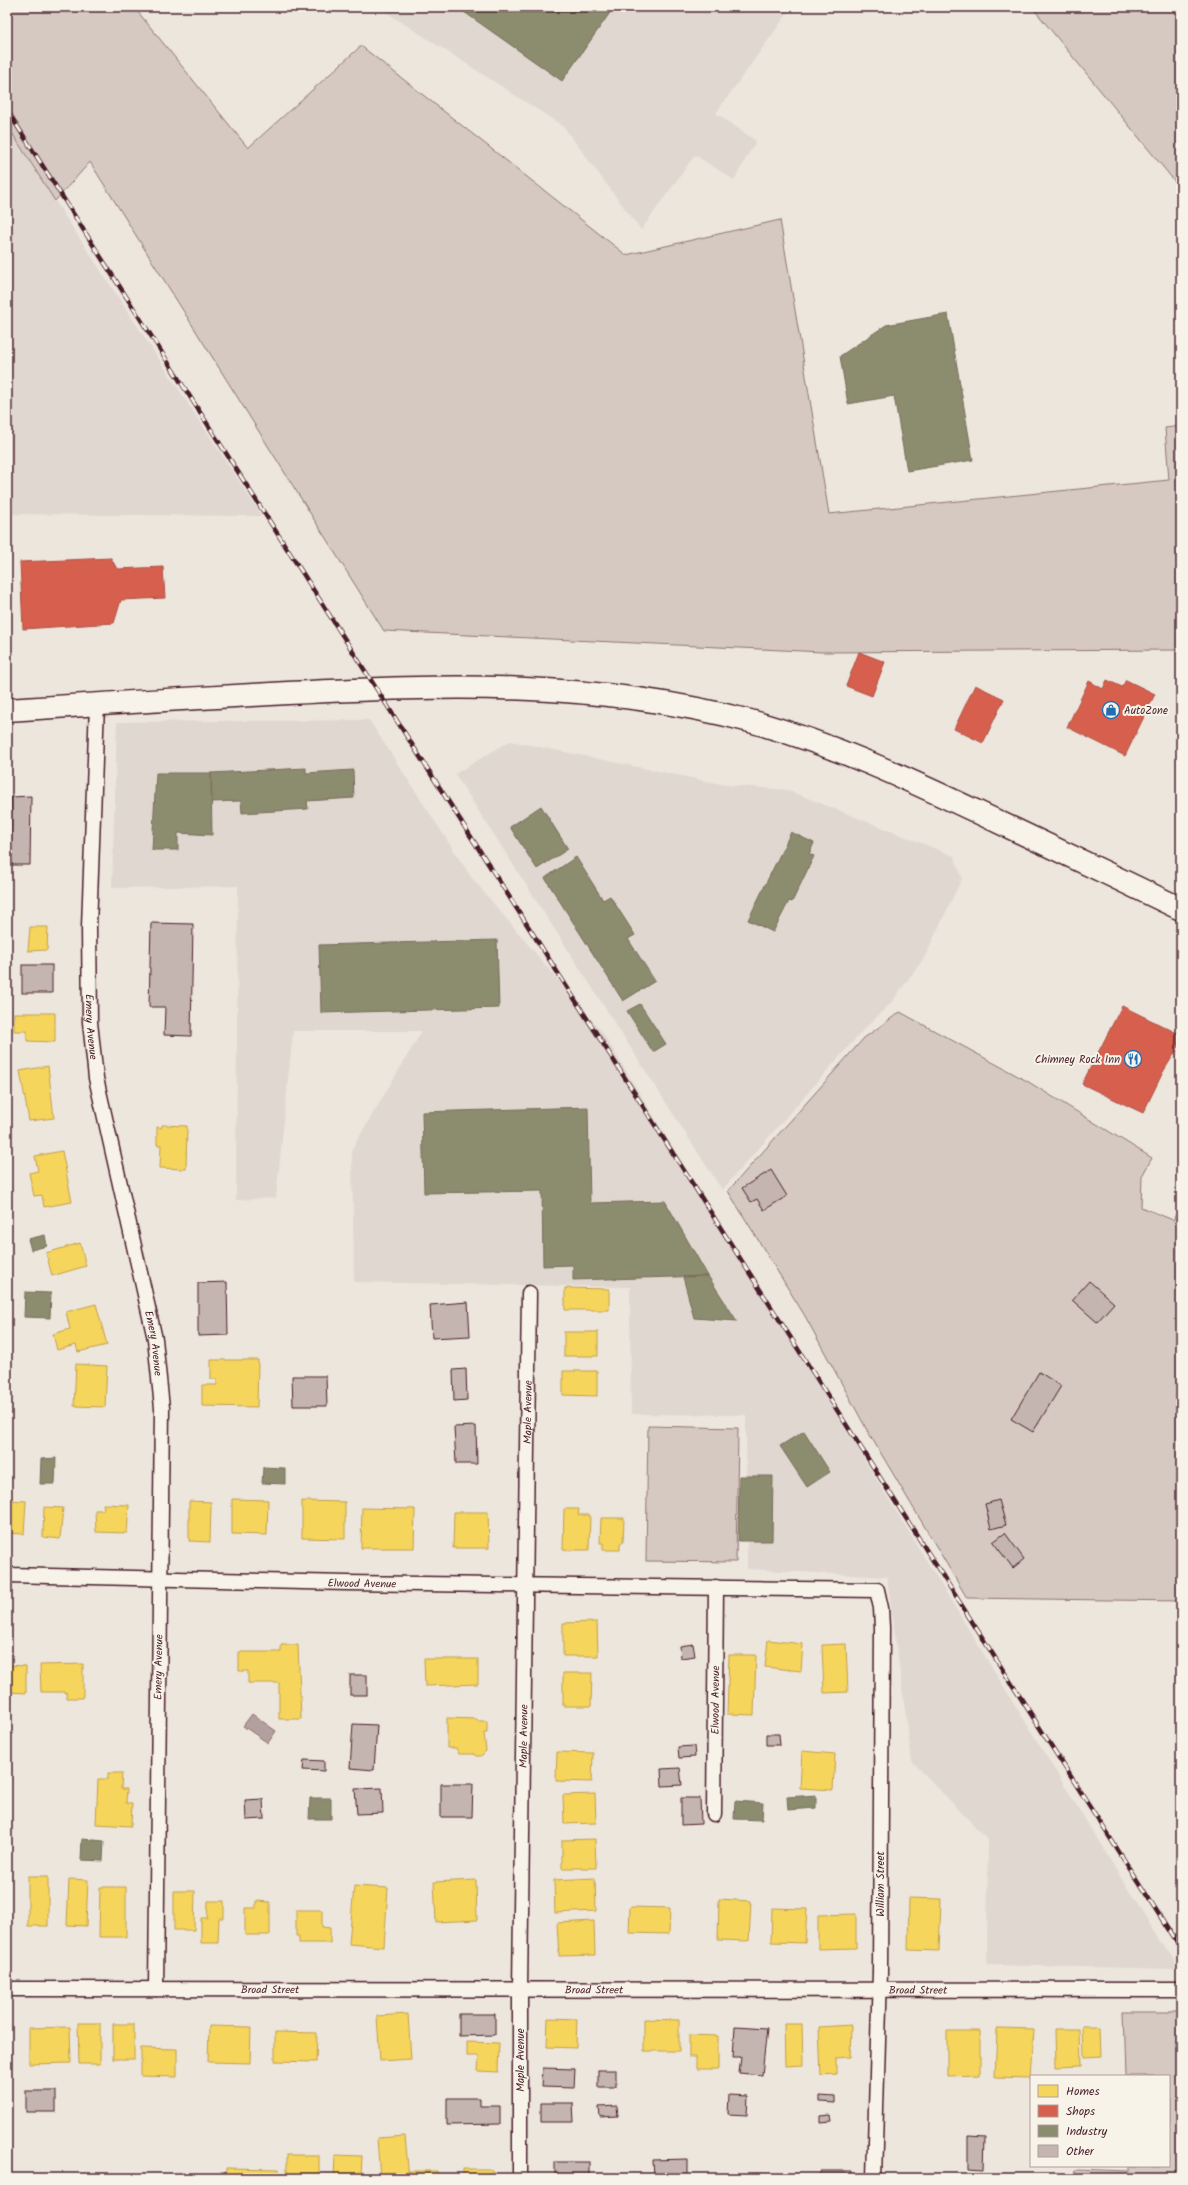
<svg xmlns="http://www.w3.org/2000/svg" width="1188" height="2185" font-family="Kalam,sans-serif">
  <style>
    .built { fill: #e0d7d0 }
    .green { fill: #d5c9c2; stroke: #907476 }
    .water { fill: #b39f9d; stroke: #896c6f }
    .homes { fill: #f6d55c; stroke: #c29e4d }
    .shops { fill: #d6604d; stroke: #ac4c43 }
    .industry { fill: #8c8c6e; stroke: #786b5a }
    .building { fill: #c4b5b0; stroke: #4a1f2b }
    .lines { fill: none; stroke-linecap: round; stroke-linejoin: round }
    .street-casing { stroke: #4a1f2b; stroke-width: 17 }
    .highway-casing { stroke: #4a1f2b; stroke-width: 25 }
    .street { stroke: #f7f3e8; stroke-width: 14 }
    .highway { stroke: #f7f3e8; stroke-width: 22 }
    .rail-casing { stroke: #4a1f2b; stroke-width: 4.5 }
    .rail { stroke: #f7f3e8; stroke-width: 3; stroke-dasharray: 9; stroke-linecap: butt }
    .labels { text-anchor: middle; stroke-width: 4; stroke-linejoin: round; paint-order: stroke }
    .poi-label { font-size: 11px; fill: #4a1f2b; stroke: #f7f3e8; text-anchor: start }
    .street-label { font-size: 11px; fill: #4a1f2b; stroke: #f7f3e8 }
  </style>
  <rect width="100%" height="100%" fill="#ece6dd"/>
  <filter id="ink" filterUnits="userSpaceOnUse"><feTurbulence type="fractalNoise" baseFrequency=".025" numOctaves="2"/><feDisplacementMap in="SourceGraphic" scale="8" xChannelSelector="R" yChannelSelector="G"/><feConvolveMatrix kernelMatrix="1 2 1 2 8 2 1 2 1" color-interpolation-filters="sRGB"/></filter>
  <g filter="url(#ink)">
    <g class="built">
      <polygon points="378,7 792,7 716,113 756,141 734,180 695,155 641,230 563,126"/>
      <polygon points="7,125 55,201 262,516 7,514"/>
      <polygon points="369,720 471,877 602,1032 1177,1969 987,1965 988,1840 912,1761 887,1577 747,1569 746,1415 631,1414 630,1287 354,1282 352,1149 422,1031 293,1031 276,1198 236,1200 238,886 112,888 117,722"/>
      <polygon points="510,741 726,785 787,790 954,856 962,878 924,958 891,1003 864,1029 722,1190 455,774"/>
    </g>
    <g class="green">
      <polygon points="7,7 134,7 248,148 361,46 626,255 780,220 829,514 1169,480 1165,428 1181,426 1181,650 823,652 384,631 90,162 55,201 7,125"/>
      <polygon points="1032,7 1181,7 1181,189"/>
      <polygon points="900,1012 1027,1081 1152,1158 1142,1176 1141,1207 1173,1220 1181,1205 1181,1601 967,1598 867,1430 805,1316 728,1191 864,1038"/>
      <polygon points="648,1426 738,1428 736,1562 646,1561"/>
      <polygon points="1124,2011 1181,2011 1181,2178 1075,2178 1076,2169 1128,2171 1128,2166 1169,2166 1169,2076 1126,2076"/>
    </g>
    <polygon class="water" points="252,1714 276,1731 268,1743 243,1726"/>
    <g class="homes">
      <polygon points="30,927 48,927 47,950 28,951"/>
      <polygon points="14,1013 55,1013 55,1042 27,1041 27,1031 14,1031"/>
      <polygon points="48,1066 54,1118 29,1121 20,1071"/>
      <polygon points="162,1125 187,1126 186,1169 160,1168 161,1145 157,1145 157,1127 161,1128"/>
      <polygon points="62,1151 72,1202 44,1207 42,1195 34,1196 29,1173 38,1171 35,1156"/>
      <polygon points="80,1243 86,1266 52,1276 46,1253"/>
      <polygon points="565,1288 609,1289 609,1310 565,1310"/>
      <polygon points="96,1304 107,1345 78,1352 76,1345 57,1350 53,1334 70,1329 66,1312"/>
      <rect x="564" y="1332" width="34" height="24"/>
      <polygon points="211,1360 258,1360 257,1407 202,1406 202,1385 217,1385 217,1379 211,1379"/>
      <polygon points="76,1364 107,1366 105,1407 74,1406"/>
      <polygon points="563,1371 597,1371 597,1396 563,1395"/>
      <polygon points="232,1499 268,1500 267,1535 232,1534"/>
      <polygon points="7,1500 26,1501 24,1534 7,1533"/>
      <polygon points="189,1501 211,1502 210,1542 189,1541"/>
      <polygon points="302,1501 345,1502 345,1539 302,1538"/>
      <polygon points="103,1504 129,1505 127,1533 96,1532 95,1510 104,1510"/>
      <polygon points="44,1507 63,1508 60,1539 43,1537"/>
      <polygon points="362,1508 415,1509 414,1548 361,1548"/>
      <polygon points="564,1509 579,1509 578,1515 590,1515 589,1550 563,1550"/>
      <polygon points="454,1512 488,1512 489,1548 453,1548"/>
      <polygon points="601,1518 624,1518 623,1543 620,1543 620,1550 603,1550 603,1543 600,1543"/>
      <polygon points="597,1622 598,1656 563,1656 563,1623"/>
      <polygon points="768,1640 803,1644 801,1671 765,1667"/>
      <polygon points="846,1644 848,1692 824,1693 822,1645"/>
      <polygon points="281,1645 298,1645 301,1719 279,1719 279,1683 248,1683 248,1671 239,1671 239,1652 281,1652"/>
      <polygon points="729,1655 756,1655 754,1715 727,1714"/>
      <polygon points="424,1659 478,1659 478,1684 425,1686"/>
      <polygon points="83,1664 83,1698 67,1698 66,1692 41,1692 40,1665"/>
      <polygon points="7,1665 26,1666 26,1693 7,1692"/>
      <polygon points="563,1673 592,1673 591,1706 563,1706"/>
      <polygon points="447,1718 477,1719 477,1721 487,1721 487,1733 484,1733 486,1751 481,1756 476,1756 474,1754 459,1754 456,1748 447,1748"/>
      <polygon points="802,1751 835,1754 833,1790 800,1788"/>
      <polygon points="557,1752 593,1753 592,1782 556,1781"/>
      <polygon points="108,1773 122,1773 121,1789 127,1789 126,1803 132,1803 131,1826 96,1824 98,1779 108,1779"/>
      <polygon points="595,1794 596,1823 564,1824 563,1795"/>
      <polygon points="595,1839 596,1868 562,1868 562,1840"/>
      <rect x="28" y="1876" width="20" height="50"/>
      <polygon points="595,1878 596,1911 555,1913 554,1880"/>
      <polygon points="69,1879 88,1880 86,1926 67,1925"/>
      <polygon points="476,1880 477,1920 436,1922 434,1882"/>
      <polygon points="354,1886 388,1888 384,1947 349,1944"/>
      <polygon points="100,1887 126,1887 126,1937 99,1937"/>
      <polygon points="174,1891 195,1891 194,1930 174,1930"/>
      <polygon points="909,1898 941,1899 939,1951 908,1950"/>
      <polygon points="719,1899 751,1901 749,1941 718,1940"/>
      <polygon points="208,1901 224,1901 224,1918 219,1918 218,1943 201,1943 201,1918 207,1918"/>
      <polygon points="256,1901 270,1902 270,1935 245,1935 245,1908 256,1908"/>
      <polygon points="630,1907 670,1908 669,1934 629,1933"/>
      <polygon points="772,1908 807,1909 805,1943 771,1942"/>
      <polygon points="296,1910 322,1910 322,1927 330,1928 330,1943 299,1943 299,1936 296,1936"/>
      <polygon points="856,1914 856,1948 818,1949 818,1915"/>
      <polygon points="594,1921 595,1955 559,1956 557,1923"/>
      <polygon points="408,2014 411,2059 380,2061 377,2016"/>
      <polygon points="548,2018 577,2019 576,2048 547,2047"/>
      <polygon points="644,2019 679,2020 679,2051 644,2051"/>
      <polygon points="78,2023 100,2023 100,2064 79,2064"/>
      <rect x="113" y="2024" width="21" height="35"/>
      <polygon points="784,2024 802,2024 803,2065 785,2066"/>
      <polygon points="851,2025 850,2057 836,2058 836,2074 821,2075 819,2027"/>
      <polygon points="209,2026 251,2027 250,2063 208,2062"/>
      <polygon points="1082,2026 1101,2026 1102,2057 1083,2058"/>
      <polygon points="70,2027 71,2063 29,2064 29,2028"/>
      <polygon points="997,2029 1034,2030 1031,2079 995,2078"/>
      <polygon points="1055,2030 1079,2030 1080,2066 1056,2067"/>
      <polygon points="947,2031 980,2031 980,2075 947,2076"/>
      <polygon points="275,2032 317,2033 316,2062 275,2061"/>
      <polygon points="689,2035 718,2036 718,2069 696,2069 696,2057 689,2057"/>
      <polygon points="467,2042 499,2043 498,2072 478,2071 479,2056 467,2056"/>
      <polygon points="141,2048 177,2049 177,2077 141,2076"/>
      <polygon points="405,2136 409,2178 380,2178 377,2138"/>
      <rect x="287" y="2155" width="32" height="23"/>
      <polygon points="335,2155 362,2156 361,2178 334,2178"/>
      <polygon points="226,2168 279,2169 279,2178 226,2178"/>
      <polygon points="463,2169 490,2169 493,2171 493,2178 463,2178"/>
      <polygon points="409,2171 437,2171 438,2178 409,2178"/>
    </g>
    <g class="shops">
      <polygon points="111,558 117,569 163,567 165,598 121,600 114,623 23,629 20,562"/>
      <polygon points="859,652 885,662 872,696 846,686"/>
      <polygon points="1107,680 1122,687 1126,680 1155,694 1125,756 1067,727 1089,681 1103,689"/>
      <polygon points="975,685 1004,699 983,743 954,729"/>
      <polygon points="1122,1006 1179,1034 1179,1046 1163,1072 1143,1113 1082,1084"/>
    </g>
    <g class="industry">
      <polygon points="457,7 614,7 562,81"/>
      <polygon points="948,314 973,460 907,471 894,396 848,404 840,356 886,325"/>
      <polygon points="306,768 306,773 353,770 354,798 307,801 308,809 242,813 241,801 212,802 211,773"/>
      <polygon points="156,773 211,773 212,835 178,833 178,850 152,850"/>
      <polygon points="541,806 568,849 537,869 510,827"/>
      <polygon points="791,832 814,843 809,854 814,856 792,902 789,901 773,932 748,920"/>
      <polygon points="576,857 603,900 610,896 635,935 628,939 655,981 623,1001 545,878"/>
      <polygon points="497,940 499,1008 321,1013 319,945"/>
      <polygon points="640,1004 666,1044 653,1052 627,1011"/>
      <polygon points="588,1107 590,1203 665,1201 708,1276 573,1280 573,1265 543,1266 542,1191 424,1193 422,1112"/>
      <polygon points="45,1235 47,1246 31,1250 28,1239"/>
      <polygon points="708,1276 737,1321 694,1318 683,1277"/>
      <polygon points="25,1292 51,1293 50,1318 24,1317"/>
      <polygon points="804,1431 830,1472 807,1487 780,1446"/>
      <polygon points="56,1458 55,1484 40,1484 41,1459"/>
      <polygon points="263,1467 285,1468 285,1484 262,1483"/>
      <polygon points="739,1476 773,1476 772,1541 738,1541"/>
      <polygon points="816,1795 816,1808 788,1810 787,1797"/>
      <polygon points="310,1798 331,1798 331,1819 309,1819"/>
      <polygon points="735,1801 763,1803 762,1820 734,1819"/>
      <polygon points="82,1839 104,1841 103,1861 81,1860"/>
    </g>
    <g class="building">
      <polygon points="31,796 30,865 10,865 11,797"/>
      <polygon points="151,923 193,924 191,1036 164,1035 165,1007 149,1007"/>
      <rect x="22" y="965" width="30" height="28"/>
      <polygon points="771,1170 787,1196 764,1210 757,1199 751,1202 742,1188"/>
      <polygon points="1089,1281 1114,1303 1097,1322 1072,1300"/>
      <polygon points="227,1282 228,1335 198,1336 198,1283"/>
      <polygon points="468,1302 470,1336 432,1338 430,1305"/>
      <polygon points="466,1369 467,1400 454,1401 453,1370"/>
      <polygon points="1039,1372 1061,1386 1033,1432 1011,1419"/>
      <polygon points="292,1376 326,1376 327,1406 293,1406"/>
      <polygon points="476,1426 477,1464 456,1464 454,1427"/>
      <polygon points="999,1500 1006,1525 991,1529 985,1504"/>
      <polygon points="1005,1533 1024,1559 1013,1568 993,1542"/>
      <polygon points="693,1644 695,1656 681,1658 680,1646"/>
      <rect x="350" y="1675" width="17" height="20"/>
      <polygon points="353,1724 377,1725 374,1770 350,1768"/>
      <polygon points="766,1734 779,1734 780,1745 766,1745"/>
      <polygon points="694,1746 695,1757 679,1758 678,1747"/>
      <polygon points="304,1760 324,1761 324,1771 303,1770"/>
      <polygon points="680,1768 682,1785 662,1786 661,1769"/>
      <polygon points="441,1784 473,1784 472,1817 441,1817"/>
      <polygon points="382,1788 383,1813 357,1814 355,1789"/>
      <polygon points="681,1798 700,1798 701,1824 681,1825"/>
      <polygon points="263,1799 264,1819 246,1820 245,1800"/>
      <polygon points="459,2014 495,2014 495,2035 459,2036"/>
      <polygon points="735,2026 767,2028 762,2075 739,2073 741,2057 733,2057"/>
      <polygon points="543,2068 575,2069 574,2088 542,2087"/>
      <rect x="598" y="2070" width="18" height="17"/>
      <rect x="26" y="2091" width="30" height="21"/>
      <polygon points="729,2095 748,2096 747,2115 728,2114"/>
      <polygon points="820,2096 835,2097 835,2103 820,2102"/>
      <polygon points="447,2098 480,2098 480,2106 500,2106 500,2124 447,2125"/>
      <polygon points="541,2103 573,2103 574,2122 541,2122"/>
      <polygon points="617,2106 618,2116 600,2117 599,2107"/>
      <polygon points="831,2115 832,2122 821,2123 821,2116"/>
      <polygon points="968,2136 985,2137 984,2170 968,2169"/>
      <polygon points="687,2159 687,2178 654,2178 653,2160"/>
      <rect x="555" y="2162" width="34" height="16"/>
      <polygon points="820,2171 852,2171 851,2178 820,2178"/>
      <rect x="735" y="2174" width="29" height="4"/>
      <rect x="771" y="2174" width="27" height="4"/>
    </g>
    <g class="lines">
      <g class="street-casing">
        <g id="street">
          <path id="s1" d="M97,704L89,927L90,1022L96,1078L155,1339L162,1408L156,1989"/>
          <path id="s2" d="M7,1575L346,1583L877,1590L881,1608L882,1628L880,1972L874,2178"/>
          <path id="s3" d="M714,1814L716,1587"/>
          <path id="s4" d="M7,1989L1181,1990"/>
          <path id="s5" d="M520,2178V1988L529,1293"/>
        </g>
      </g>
      <g class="highway-casing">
        <path id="highway" d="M7,710C101,704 194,698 288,693C447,685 593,680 750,721C833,744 910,780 988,817C1052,847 1117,878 1181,909"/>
      </g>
      <use href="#street" class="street"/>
      <use href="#highway" class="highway"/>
      <g class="rail-casing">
        <polyline id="rail" points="7,110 1181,1949"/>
      </g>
      <use href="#rail" class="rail"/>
    </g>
  </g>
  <defs>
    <g id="shop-ring" transform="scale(0.9)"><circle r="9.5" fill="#f7f3e8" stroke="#1f6fb2" stroke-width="1.5"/><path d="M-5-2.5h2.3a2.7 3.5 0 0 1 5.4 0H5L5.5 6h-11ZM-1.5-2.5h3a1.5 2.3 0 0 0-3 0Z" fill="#1f6fb2"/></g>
    <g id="restaurant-ring" transform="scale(0.9)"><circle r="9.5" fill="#f7f3e8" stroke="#1f6fb2" stroke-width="1.5"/><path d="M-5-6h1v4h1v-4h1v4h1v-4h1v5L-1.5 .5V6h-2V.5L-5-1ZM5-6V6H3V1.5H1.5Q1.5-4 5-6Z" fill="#1f6fb2"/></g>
  </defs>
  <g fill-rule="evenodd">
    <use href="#shop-ring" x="1111" y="710"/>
    <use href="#restaurant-ring" x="1133" y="1059"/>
  </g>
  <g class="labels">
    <g class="poi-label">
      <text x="1124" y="714">AutoZone</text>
      <text x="1120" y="1063" text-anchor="end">Chimney Rock Inn</text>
    </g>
    <g class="street-label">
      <text dy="4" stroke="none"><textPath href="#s1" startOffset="323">Emery Avenue</textPath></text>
      <text dy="4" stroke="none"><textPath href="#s1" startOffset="646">Emery Avenue</textPath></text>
      <text dy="4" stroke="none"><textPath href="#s5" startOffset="766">Maple Avenue</textPath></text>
      <text dy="4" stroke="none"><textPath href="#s2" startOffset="355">Elwood Avenue</textPath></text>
      <text transform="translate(158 1667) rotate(-89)" y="4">Emery Avenue</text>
      <text dy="4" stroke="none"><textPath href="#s3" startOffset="114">Elwood Avenue</textPath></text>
      <text dy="4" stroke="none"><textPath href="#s5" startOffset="442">Maple Avenue</textPath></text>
      <text transform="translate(880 1884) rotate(-90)" y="4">William Street</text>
      <text dy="4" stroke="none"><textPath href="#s4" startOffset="587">Broad Street</textPath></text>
      <text dy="4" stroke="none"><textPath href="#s4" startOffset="263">Broad Street</textPath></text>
      <text dy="4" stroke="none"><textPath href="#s4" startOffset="911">Broad Street</textPath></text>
      <text transform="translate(520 2060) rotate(-90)" y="4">Maple Avenue</text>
    </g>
  </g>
  <rect width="1188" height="2185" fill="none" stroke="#f7f3e8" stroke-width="24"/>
  <rect x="12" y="12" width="1164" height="2161" fill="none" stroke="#4a1f2b" stroke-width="1.5" filter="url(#ink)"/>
  <rect x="1030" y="2075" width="140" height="92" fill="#f7f3e8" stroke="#b29e9c"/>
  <rect x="1038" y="2085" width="20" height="12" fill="#f6d55c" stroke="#b29e9c"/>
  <text x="1066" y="2095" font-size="12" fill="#4a1f2b">Homes</text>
  <rect x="1038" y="2105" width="20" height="12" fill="#d6604d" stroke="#b29e9c"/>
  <text x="1066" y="2115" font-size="12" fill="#4a1f2b">Shops</text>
  <rect x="1038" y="2125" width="20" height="12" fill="#8c8c6e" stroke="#b29e9c"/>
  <text x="1066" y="2135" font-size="12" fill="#4a1f2b">Industry</text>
  <rect x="1038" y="2145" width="20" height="12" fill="#c4b5b0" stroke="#b29e9c"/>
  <text x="1066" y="2155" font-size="12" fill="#4a1f2b">Other</text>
</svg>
